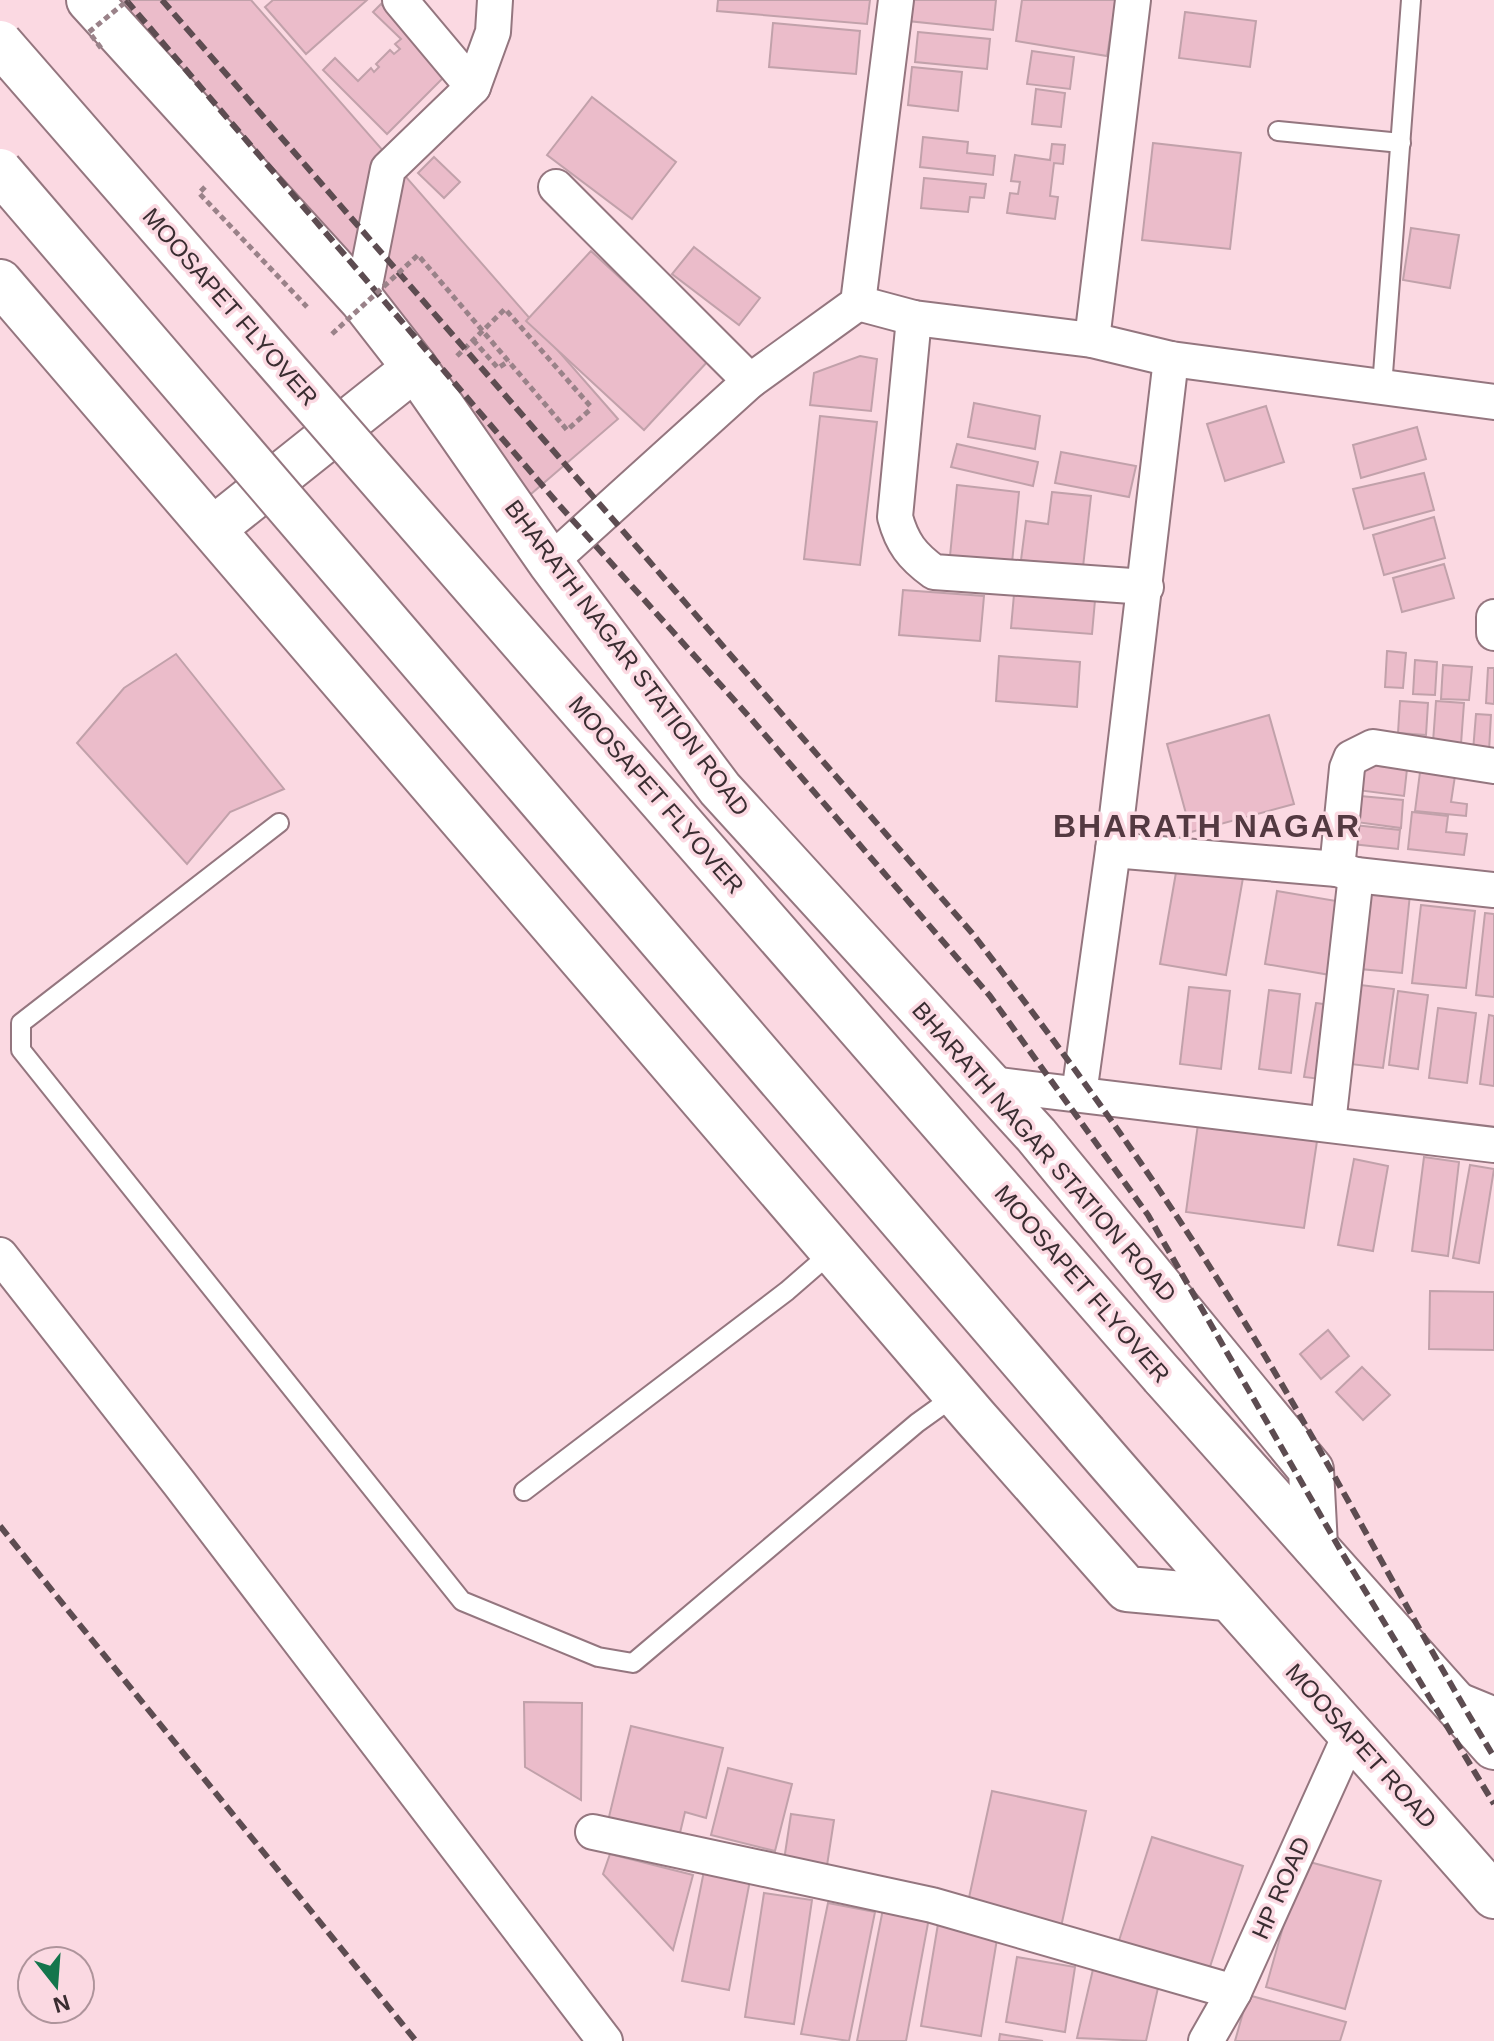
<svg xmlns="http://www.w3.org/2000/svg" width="1494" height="2041" font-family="Arial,sans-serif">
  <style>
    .building { fill: #ebbcca; stroke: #c1a1aa; stroke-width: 2 }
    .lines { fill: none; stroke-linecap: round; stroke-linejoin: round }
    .lane-casing { stroke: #94767f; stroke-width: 22 }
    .street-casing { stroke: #94767f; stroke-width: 38 }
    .secondary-casing { stroke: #94767f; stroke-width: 48 }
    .highway-casing { stroke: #94767f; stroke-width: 48 }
    .path { stroke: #9a8289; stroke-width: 5; stroke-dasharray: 6 4; stroke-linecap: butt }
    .lane { stroke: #fff; stroke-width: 18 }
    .street { stroke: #fff; stroke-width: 34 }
    .secondary { stroke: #fff; stroke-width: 44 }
    .highway { stroke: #fff; stroke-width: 44 }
    .rail { stroke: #5d4c51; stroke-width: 6; stroke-dasharray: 12 6; stroke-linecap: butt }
    .highway-bridge-casing { stroke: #94767f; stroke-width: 48; stroke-linecap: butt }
    .path-bridge { stroke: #9a8289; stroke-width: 5; stroke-dasharray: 6 4; stroke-linecap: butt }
    .highway-bridge { stroke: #fff; stroke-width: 44 }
    .labels { text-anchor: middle; stroke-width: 7; stroke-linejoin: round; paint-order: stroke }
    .street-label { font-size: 24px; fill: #3a2d31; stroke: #fbd9e2 }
    .district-label { font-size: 32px; font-weight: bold; letter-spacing: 2px; fill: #533941; stroke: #fbd9e2 }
  </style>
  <rect width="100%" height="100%" fill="#fbd9e2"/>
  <g class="building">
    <polygon points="74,0 251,0 618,419 517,506"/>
    <polygon points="273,0 367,0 306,54 265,7"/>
    <polygon points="718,0 870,0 867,24 717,11"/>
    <polygon points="910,0 996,0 993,30 908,21"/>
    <polygon points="1022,0 1116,0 1107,56 1016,41"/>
    <polygon points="381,4 449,72 387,134 323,70 335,58 358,81 371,68 374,72 379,67 376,64 390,50 394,54 400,49 395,44 401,39 373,12"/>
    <polygon points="1185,12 1256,21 1250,67 1179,58"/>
    <polygon points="773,23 860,31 856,74 769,67"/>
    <polygon points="918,32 990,39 987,69 915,62"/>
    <polygon points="1032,51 1074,57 1070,89 1027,84"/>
    <polygon points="912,67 962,72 958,111 908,105"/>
    <polygon points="1036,89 1065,93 1061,127 1032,124"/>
    <polygon points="592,97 676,162 632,219 547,155"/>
    <polygon points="923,137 968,142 967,153 995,156 993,175 920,167"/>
    <polygon points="1153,143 1241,153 1230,249 1142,240"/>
    <polygon points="1052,144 1065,145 1063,164 1054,163 1050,196 1058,197 1055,219 1007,213 1010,193 1018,194 1020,182 1011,181 1015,155 1050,160"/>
    <polygon points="434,157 460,182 444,198 418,173"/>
    <polygon points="924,178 986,184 984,198 970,197 968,212 921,208"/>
    <polygon points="1411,228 1459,235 1450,288 1403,280"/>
    <polygon points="694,247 760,298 739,325 672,274"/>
    <polygon points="591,251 709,360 644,430 526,321"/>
    <polygon points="860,356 877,359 871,411 810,405 814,373"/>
    <polygon points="974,403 1040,416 1035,449 968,437"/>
    <polygon points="1266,406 1284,462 1225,481 1207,424"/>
    <polygon points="820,416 877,422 860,565 804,559"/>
    <polygon points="1417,427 1426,459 1361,478 1353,445"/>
    <polygon points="957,444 1038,462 1033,486 951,467"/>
    <polygon points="1061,452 1136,466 1129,497 1055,483"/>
    <polygon points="1424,473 1434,510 1364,529 1353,489"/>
    <polygon points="957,485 1019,492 1012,563 950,556"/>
    <polygon points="1052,492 1091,496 1083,567 1021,560 1026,521 1048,524"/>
    <polygon points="1434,517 1445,558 1384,575 1373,535"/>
    <polygon points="1444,564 1454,598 1402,612 1393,578"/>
    <polygon points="1015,583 1096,589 1092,634 1011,628"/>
    <polygon points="903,590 984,596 980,641 899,635"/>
    <polygon points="1387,651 1406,653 1403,688 1385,687"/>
    <polygon points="176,654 284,789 230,812 187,864 77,743 124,688"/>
    <polygon points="999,656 1080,662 1077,707 996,701"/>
    <polygon points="1415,660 1437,662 1435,695 1413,694"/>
    <polygon points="1443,665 1472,667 1469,700 1441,699"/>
    <polygon points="1488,668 1494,668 1494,704 1486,703"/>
    <polygon points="1400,701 1428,703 1426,735 1398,733"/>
    <polygon points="1436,701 1464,703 1461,744 1433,742"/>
    <polygon points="1476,714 1491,715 1489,751 1473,751"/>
    <polygon points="1269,715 1294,804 1191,832 1167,744"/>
    <polygon points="1360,764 1407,769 1404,796 1357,790"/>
    <polygon points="1420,772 1455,776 1451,802 1467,804 1466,816 1415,811"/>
    <polygon points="1360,796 1403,800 1401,828 1356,822"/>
    <polygon points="1412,812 1448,816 1446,832 1467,834 1464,855 1408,849"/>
    <polygon points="1354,825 1400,830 1398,849 1352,844"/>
    <polygon points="1178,861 1244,872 1226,975 1160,964"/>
    <polygon points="1369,889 1410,894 1402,973 1360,969"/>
    <polygon points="1277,891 1348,903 1336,976 1265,964"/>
    <polygon points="1421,905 1475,911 1466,988 1412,983"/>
    <polygon points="1485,913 1494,914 1494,997 1476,995"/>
    <polygon points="1352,984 1394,989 1383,1068 1342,1063"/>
    <polygon points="1189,987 1230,991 1221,1069 1180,1064"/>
    <polygon points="1269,990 1300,994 1291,1073 1259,1069"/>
    <polygon points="1398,991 1428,995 1418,1069 1389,1065"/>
    <polygon points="1316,1003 1339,1006 1328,1080 1304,1077"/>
    <polygon points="1438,1008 1476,1013 1467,1083 1429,1078"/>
    <polygon points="1489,1015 1494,1016 1494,1086 1480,1084"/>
    <polygon points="1198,1124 1317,1141 1304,1228 1186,1212"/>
    <polygon points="1424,1157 1459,1162 1448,1256 1412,1251"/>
    <polygon points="1354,1159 1388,1166 1373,1251 1338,1245"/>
    <polygon points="1470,1165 1494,1169 1479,1263 1453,1258"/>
    <polygon points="1430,1291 1494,1292 1494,1350 1429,1349"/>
    <polygon points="1328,1330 1349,1356 1321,1379 1300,1354"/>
    <polygon points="1362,1367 1390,1395 1363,1420 1336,1392"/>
    <polygon points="524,1702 582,1703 581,1800 525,1767"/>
    <polygon points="631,1726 723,1748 706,1818 685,1812 679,1837 608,1821"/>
    <polygon points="728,1768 792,1784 775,1851 711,1835"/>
    <polygon points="992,1791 1086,1811 1061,1927 967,1907"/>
    <polygon points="791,1814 834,1820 826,1872 783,1867"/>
    <polygon points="1152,1837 1243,1866 1206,1979 1116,1950"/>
    <polygon points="610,1854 693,1875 673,1950 603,1874"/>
    <polygon points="1302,1860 1381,1881 1345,2009 1266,1987"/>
    <polygon points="705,1866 751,1875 729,1990 682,1981"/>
    <polygon points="764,1893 812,1900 794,2024 745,2017"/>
    <polygon points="828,1903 875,1912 849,2041 801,2034"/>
    <polygon points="883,1909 929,1918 906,2041 857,2041"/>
    <polygon points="939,1918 999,1927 981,2036 921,2026"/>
    <polygon points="1017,1957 1075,1967 1065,2032 1006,2022"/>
    <polygon points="1094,1965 1160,1979 1146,2041 1077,2038"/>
    <polygon points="1248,1995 1346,2022 1340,2041 1235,2041"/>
    <polygon points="1000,2034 1043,2041 999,2041"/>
  </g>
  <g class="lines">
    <g class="lane-casing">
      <g id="lane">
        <polyline points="1278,131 1401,143"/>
        <polyline points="1382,387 1411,0"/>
        <polyline points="279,823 21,1023 21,1050 462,1601 598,1657 633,1663 917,1423 956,1395"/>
        <polyline points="524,1491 787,1291 833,1251"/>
        <polyline points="1460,1692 1494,1706"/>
      </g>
    </g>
    <g class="street-casing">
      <g id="street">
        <polyline points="400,0 473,87"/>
        <polyline points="556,187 750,381"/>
        <polyline points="362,300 388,169 473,87 493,32 495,0"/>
        <polyline points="858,303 914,318 1092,340 1171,359 1494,402"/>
        <path d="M914,318L895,517C902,543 912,556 934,572L1146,587"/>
        <polyline points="1092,340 1133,0"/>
        <polyline points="550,562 750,381 858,303 896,0"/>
        <polyline points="1494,617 1494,633"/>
        <polyline points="1113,850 1337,869 1356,875 1494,890"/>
        <polyline points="1337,869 1347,768 1351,758 1373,747 1494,766"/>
        <polyline points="991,1084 1494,1145"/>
        <polyline points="1079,1094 1113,850 1171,359"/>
        <polyline points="1328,1124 1356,875"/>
        <polyline points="0,1255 179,1483 605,2041"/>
        <polyline points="593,1832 932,1905 1234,1992"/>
        <polyline points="1206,2041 1234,1992 1351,1733"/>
      </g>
    </g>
    <g class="secondary-casing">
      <g id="secondary">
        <polyline points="89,0 362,300 415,368 550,562 720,789 1036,1135 1311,1470 1315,1546"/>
        <polyline points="0,282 975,1417 1127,1589 1226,1598"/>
        <polyline points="213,529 415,368"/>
      </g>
    </g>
    <g class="highway-casing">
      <g id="highway">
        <polyline points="1163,1376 1494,1747"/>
        <path d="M1085,1434C1219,1590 1359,1741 1494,1896"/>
      </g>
    </g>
    <g class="path">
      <polyline points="205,187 199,193 307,307"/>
      <polyline points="473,340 498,368 509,361"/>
      <polyline points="457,356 505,309 592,408"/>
    </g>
    <use href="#lane" class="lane"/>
    <use href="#street" class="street"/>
    <use href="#secondary" class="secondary"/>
    <use href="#highway" class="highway"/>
    <g class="rail">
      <polyline points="126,0 560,506 753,721 990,996 1148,1215 1341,1551 1494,1804"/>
      <path d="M162,0L972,933C1073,1063 1167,1195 1253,1336C1337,1474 1410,1619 1494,1757"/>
      <polyline points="0,1526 416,2041"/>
    </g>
    <g class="highway-bridge-casing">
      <g id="highway-bridge">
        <polyline points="0,43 1163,1376"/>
        <polyline points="0,171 1085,1434"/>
      </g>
    </g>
    <g class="path-bridge">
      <polyline points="101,48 89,32 128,0"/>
      <polyline points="332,334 418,255 567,430 592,408"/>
    </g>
    <use href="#highway-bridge" class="highway-bridge"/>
  </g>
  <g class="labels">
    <g class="street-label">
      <text transform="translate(230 307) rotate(49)" y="8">MOOSAPET FLYOVER</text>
      <text transform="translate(627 658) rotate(53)" y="8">BHARATH NAGAR STATION ROAD</text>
      <text transform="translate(656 795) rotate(49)" y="8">MOOSAPET FLYOVER</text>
      <text transform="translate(1044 1152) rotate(49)" y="8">BHARATH NAGAR STATION ROAD</text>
      <text transform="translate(1082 1284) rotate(49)" y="8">MOOSAPET FLYOVER</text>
      <text transform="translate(1361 1746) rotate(48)" y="8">MOOSAPET ROAD</text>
      <text transform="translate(1281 1888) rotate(-66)" y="8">HP ROAD</text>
    </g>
    <g class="district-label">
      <text x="1207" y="837">BHARATH NAGAR</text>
    </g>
  </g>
  <g transform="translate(56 1985) rotate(163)"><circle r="38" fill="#fbd9e2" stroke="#ae949b" stroke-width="2"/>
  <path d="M0-6L14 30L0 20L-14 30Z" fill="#14754c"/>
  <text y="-12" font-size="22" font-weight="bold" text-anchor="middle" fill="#3a2d31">N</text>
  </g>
</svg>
